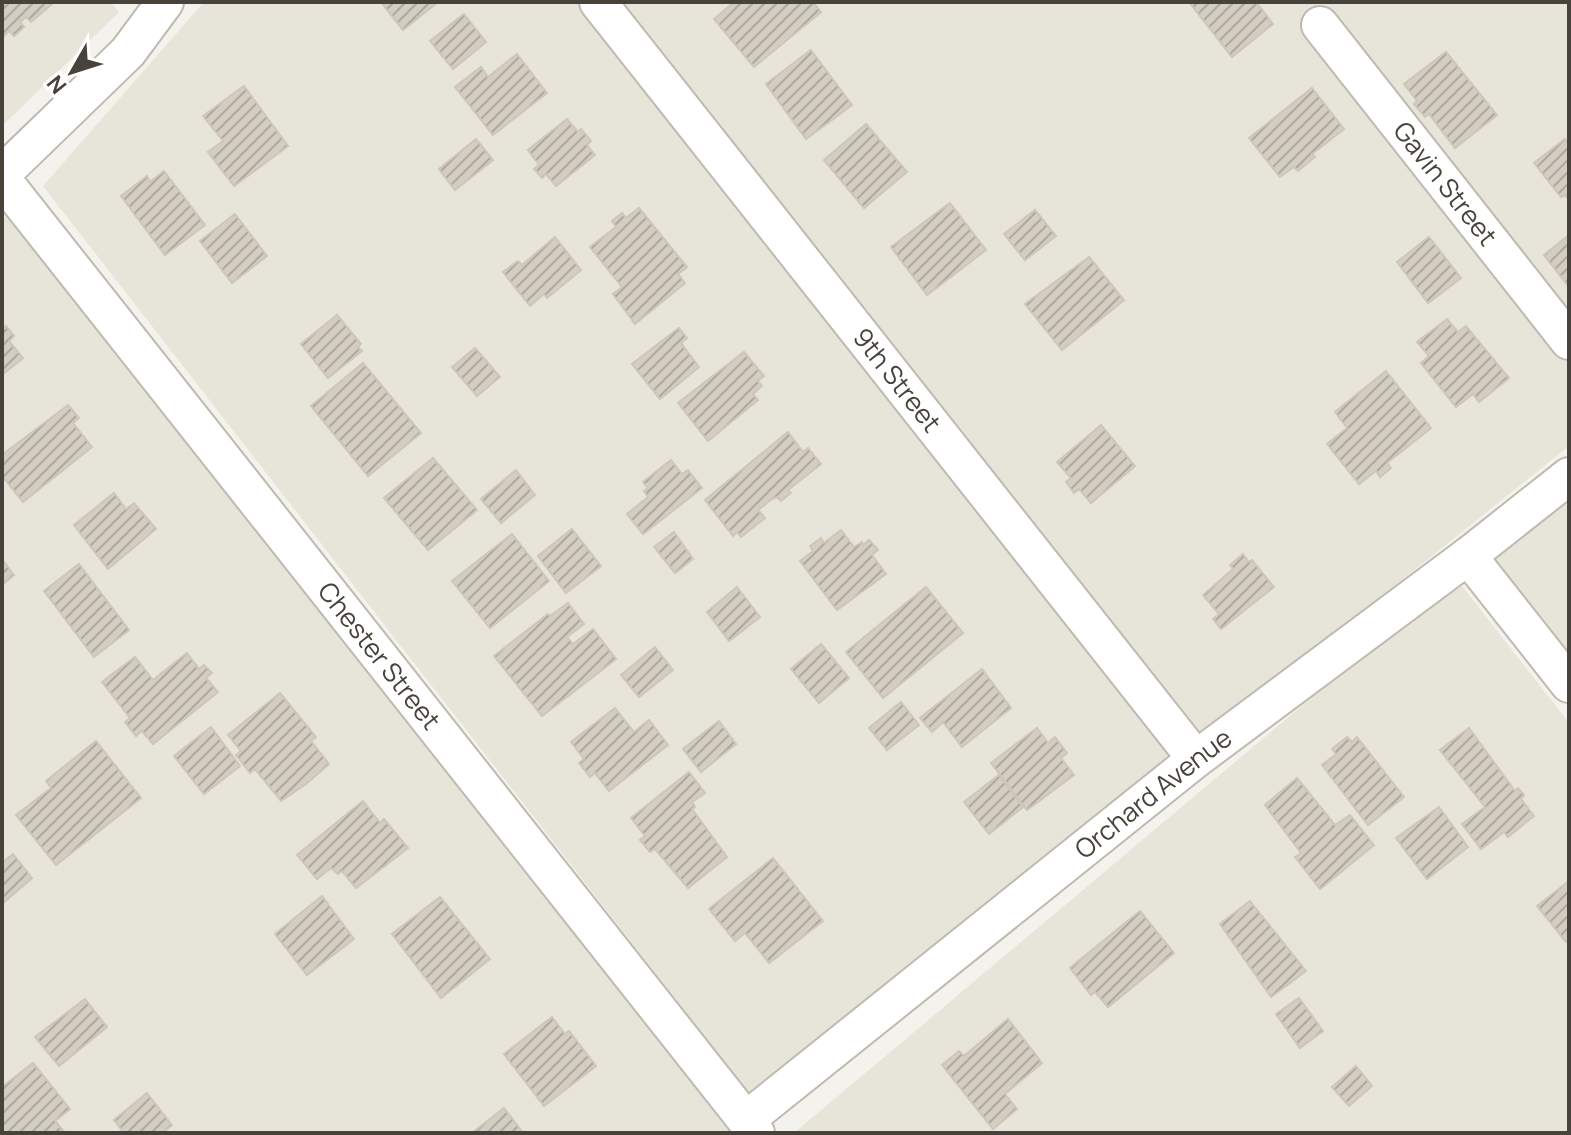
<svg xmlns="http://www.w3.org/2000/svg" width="1571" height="1135" font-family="Manrope,sans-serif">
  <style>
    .residential { fill: #e7e4da }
    .building { fill: url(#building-hatch); stroke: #cec6b6; stroke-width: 2 }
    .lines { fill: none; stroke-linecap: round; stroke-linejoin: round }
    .street-casing { stroke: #bebaaf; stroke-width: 40 }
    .street { stroke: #fff; stroke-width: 36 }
    .labels { text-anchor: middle; stroke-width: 6; stroke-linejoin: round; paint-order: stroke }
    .street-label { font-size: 26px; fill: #47433a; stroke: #fff }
  </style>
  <defs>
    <pattern id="building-hatch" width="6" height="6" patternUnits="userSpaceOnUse" patternTransform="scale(2)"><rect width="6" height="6" fill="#d4cec2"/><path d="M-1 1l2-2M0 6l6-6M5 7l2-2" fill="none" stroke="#aea99f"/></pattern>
  </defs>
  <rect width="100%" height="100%" fill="#f4f2ec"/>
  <g class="residential">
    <polygon points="2,2 111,2 119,12 2,126"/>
    <polygon points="204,2 1569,2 1569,446 754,1100 43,186"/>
    <polygon points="8,214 731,1133 2,1133 2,220"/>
    <polygon points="1569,500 1569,659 1492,561"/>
    <polygon points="1455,577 1569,723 1569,1133 794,1133"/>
  </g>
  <g class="building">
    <polygon points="2,2 50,2 52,4 31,22 26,17 20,22 24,27 14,36 9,31 2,38"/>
    <polygon points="381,2 438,2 403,30"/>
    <polygon points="734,2 813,2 821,12 754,67 714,19"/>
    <polygon points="1189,2 1256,2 1273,24 1232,57"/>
    <polygon points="464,14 486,42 453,69 430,41"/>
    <polygon points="811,50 852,105 806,139 766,84"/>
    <polygon points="1446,52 1497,115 1455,148 1429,114 1425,117 1414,104 1417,101 1404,84"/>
    <polygon points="517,54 547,93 493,135 455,87 481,67 488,77"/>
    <polygon points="244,86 288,146 234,186 208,152 223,141 203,116"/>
    <polygon points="1312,88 1344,129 1312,154 1315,157 1298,171 1294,167 1280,177 1249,138"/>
    <polygon points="567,119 578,132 581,129 591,141 587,145 595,155 556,186 546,174 542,178 534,169 539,165 528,150"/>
    <polygon points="866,124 907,172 864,208 824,160"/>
    <polygon points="476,139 493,160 455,190 439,169"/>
    <polygon points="1565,139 1569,144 1569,200 1565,195 1561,197 1534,163"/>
    <polygon points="164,171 205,225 165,255 121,196 147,176 150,182"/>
    <polygon points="950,203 986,250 927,295 891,247"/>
    <polygon points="639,208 687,267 678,274 685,283 635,324 613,294 622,287 590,247 616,227 612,221 622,213 626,218"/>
    <polygon points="1035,210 1056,236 1025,260 1004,234"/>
    <polygon points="235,214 267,256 232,283 200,241"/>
    <polygon points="1569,235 1569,287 1544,255"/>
    <polygon points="555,237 581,270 547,298 544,294 530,306 503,272 518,261 522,265"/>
    <polygon points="1429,237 1461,278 1428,303 1397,262"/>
    <polygon points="1089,257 1124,300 1062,350 1025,304"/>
    <polygon points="337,315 361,344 358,347 362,351 328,378 301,344"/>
    <polygon points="1447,319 1458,332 1466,326 1509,378 1479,402 1473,394 1456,407 1421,363 1429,356 1417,342"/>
    <polygon points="6,326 14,336 9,341 23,358 2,375 2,329"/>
    <polygon points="679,328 687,338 681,343 699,367 660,399 632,364"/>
    <polygon points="475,348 500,377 477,396 452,367"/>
    <polygon points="744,352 764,376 758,381 762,386 753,394 758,400 708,441 678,403"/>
    <polygon points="363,363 421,433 368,476 311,406"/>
    <polygon points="1386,371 1431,428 1387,463 1391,468 1380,477 1376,471 1359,484 1327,444 1347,428 1335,412"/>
    <polygon points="68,405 79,418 73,423 92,447 23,502 2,476 2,455"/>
    <polygon points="1101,425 1135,466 1091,503 1079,489 1074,493 1066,482 1071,478 1057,462"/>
    <polygon points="788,432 803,452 808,448 821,464 788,490 791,493 781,501 777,497 772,499 758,510 765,518 741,537 737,532 733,536 705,500"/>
    <polygon points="433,458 477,510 428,550 384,498"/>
    <polygon points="671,460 682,474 688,470 702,488 643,534 627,514 648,497 644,491 648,488 643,482"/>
    <polygon points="516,470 535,495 501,523 481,499"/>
    <polygon points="114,493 126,509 134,503 156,529 108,569 74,525"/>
    <polygon points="572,529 601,566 566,593 538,556"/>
    <polygon points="841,530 854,547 862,542 863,545 869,540 878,550 872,555 886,574 837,610 800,561 813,551 810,546 821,538 824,543"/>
    <polygon points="674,532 693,559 675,573 654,547"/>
    <polygon points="512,534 549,581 490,628 452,581"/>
    <polygon points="1243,554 1249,562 1252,560 1274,587 1221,629 1213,619 1219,614 1203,595 1233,569 1230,565"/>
    <polygon points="2,559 14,575 2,585"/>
    <polygon points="79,564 129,630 94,657 44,591"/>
    <polygon points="737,587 760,617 729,641 707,612"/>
    <polygon points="926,587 963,633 883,698 846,652"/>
    <polygon points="568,603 584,624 567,637 573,644 593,629 616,659 542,716 494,656 548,614 550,616"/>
    <polygon points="821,644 849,678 819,703 791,669"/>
    <polygon points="655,647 673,670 639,697 621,675"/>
    <polygon points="187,653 199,669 204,665 212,673 206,678 218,692 153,744 142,731 136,736 125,722 130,718 102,682 135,657 153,680"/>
    <polygon points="982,669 1011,708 962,747 943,722 932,732 920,718"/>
    <polygon points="280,693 316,737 311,741 329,764 306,784 281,801 255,769 250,773 236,755 241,751 228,735"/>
    <polygon points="901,702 919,725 887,750 869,728"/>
    <polygon points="615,708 634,732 649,720 668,745 609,791 595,773 590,777 579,763 584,759 571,742"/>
    <polygon points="719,721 736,744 701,772 683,749"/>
    <polygon points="211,727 240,766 204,794 174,756"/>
    <polygon points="1037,728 1048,743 1055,737 1067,753 1061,758 1074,775 1027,810 991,763"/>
    <polygon points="1469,728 1515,791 1518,788 1524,795 1521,799 1534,816 1508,837 1504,832 1481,849 1462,824 1485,807 1440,750"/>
    <polygon points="1347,737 1352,742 1357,737 1404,797 1368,825 1322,765 1336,754 1332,749"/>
    <polygon points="96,741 141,798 56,865 16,815 51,788 46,781"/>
    <polygon points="689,772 705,793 692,802 695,807 692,809 727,857 688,888 655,849 650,852 640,840 645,836 631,818"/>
    <polygon points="999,775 1023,807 989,834 964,802"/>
    <polygon points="1297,778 1335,825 1350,815 1374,845 1320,889 1295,857 1301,853 1265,805"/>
    <polygon points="363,801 380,823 384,819 408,848 356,888 342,871 338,874 331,868 317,879 297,855"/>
    <polygon points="1439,807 1468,847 1427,879 1396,838"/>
    <polygon points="13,854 32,878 2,904 2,863"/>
    <polygon points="773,858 823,921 769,963 745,933 735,941 709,909"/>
    <polygon points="1569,881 1569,940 1566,942 1537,906"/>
    <polygon points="322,896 354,939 307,975 275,934"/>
    <polygon points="440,897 490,959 441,998 392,934"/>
    <polygon points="1250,901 1306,971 1271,997 1220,924"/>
    <polygon points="1140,911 1174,953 1108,1007 1095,992 1091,995 1070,968"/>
    <polygon points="1299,998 1323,1031 1300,1048 1276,1014"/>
    <polygon points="85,999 107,1027 59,1066 35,1037"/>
    <polygon points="552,1017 565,1034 569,1031 596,1066 544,1106 504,1054"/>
    <polygon points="1008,1019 1042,1063 1005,1094 1017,1109 993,1129 942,1065 959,1051 964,1056"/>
    <polygon points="33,1063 70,1109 55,1121 65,1133 2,1133 2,1087"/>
    <polygon points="1356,1066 1372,1086 1349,1106 1332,1087"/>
    <polygon points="147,1093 172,1125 162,1133 124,1133 114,1120"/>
    <polygon points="504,1108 523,1133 472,1133"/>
  </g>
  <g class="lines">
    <g class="street-casing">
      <g id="street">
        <path id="s1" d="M598,2L1196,759"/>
        <path id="s2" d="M1320,25L1569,341"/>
        <polyline points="2,174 128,52 165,2"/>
        <path id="s3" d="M2,179L756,1133"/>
        <polyline points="1468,556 1569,684"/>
        <path id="s4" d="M746,1120L1196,759L1468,556L1569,476"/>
      </g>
    </g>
    <use href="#street" class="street"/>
  </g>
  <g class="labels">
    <g class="street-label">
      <text dy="9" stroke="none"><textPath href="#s2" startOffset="202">Gavin Street</textPath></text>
      <text dy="9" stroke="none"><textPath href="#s1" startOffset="482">9th Street</textPath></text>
      <text dy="9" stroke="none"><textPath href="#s3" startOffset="608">Chester Street</textPath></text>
      <text dy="9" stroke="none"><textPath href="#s4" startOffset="522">Orchard Avenue</textPath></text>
    </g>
  </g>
  <rect width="1571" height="1135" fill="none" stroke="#47433a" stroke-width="8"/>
  <g transform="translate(72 72) rotate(231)" stroke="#ffffff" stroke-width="6" paint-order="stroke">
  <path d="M0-6L14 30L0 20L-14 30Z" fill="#47433a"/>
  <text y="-12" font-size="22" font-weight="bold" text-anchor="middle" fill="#47433a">N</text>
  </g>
</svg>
